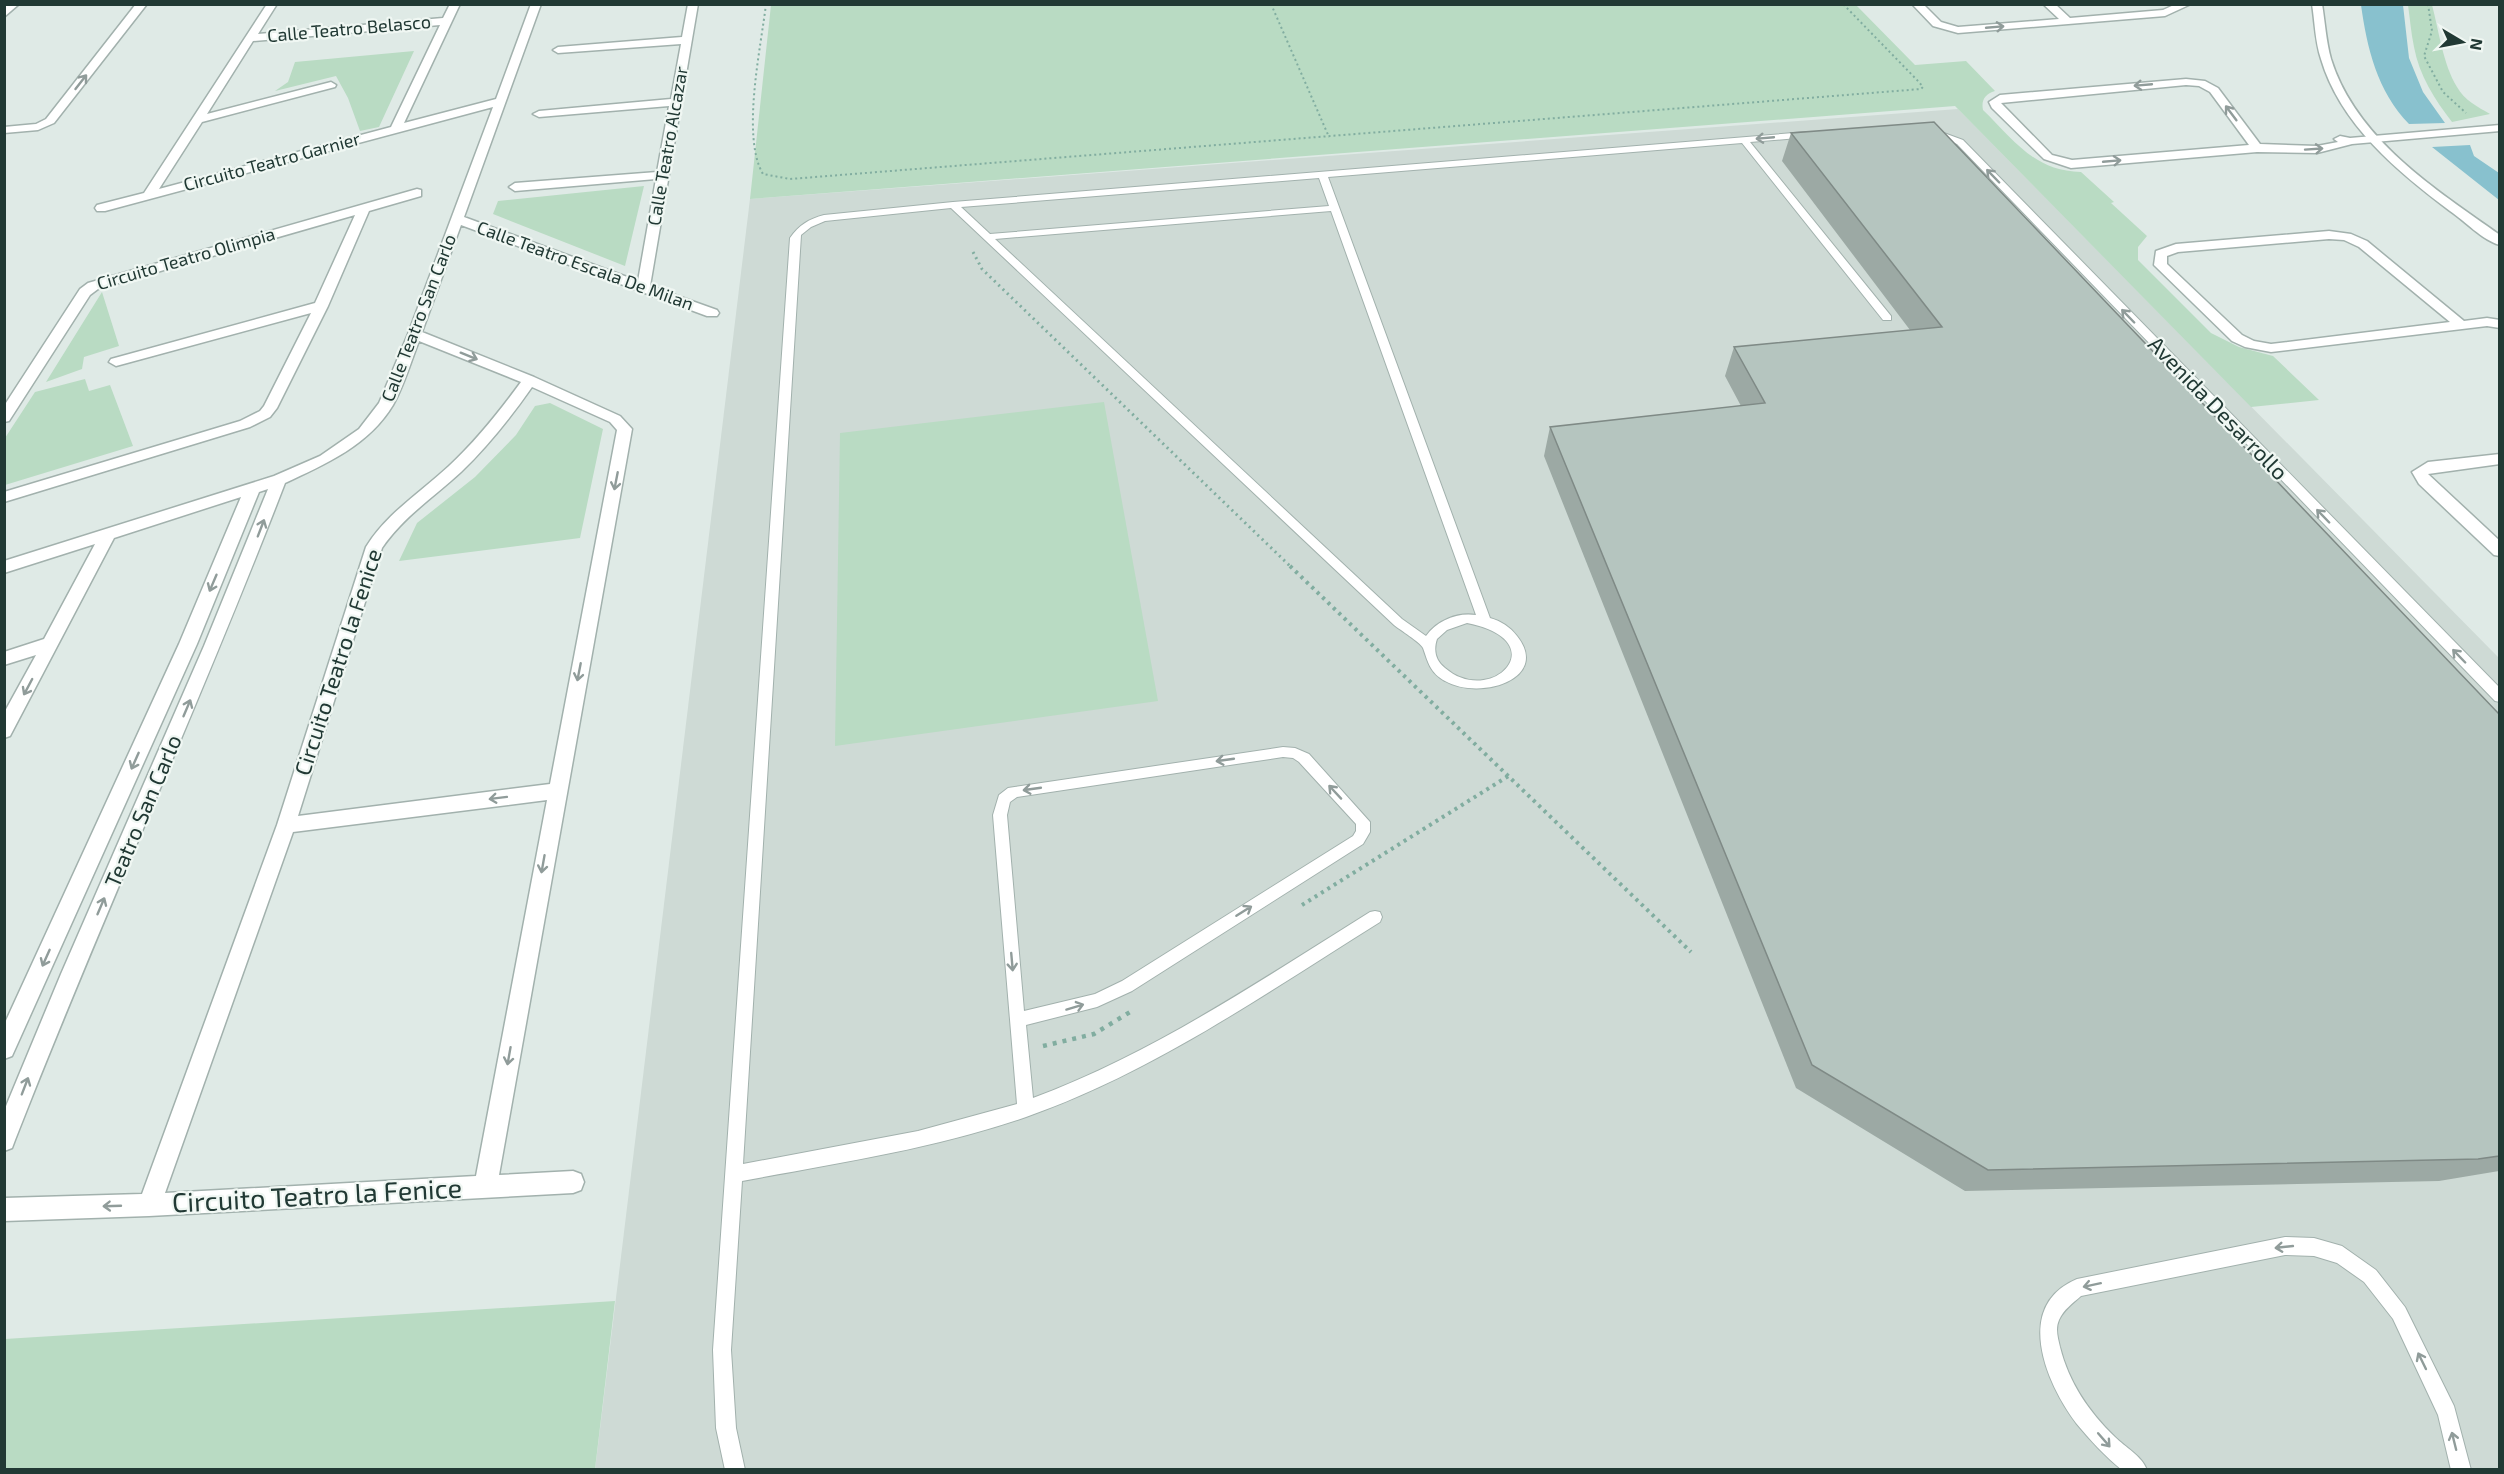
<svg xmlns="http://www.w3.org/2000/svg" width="2504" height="1474" font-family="'Exo 2',sans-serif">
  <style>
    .built { fill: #cedad5 }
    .green { fill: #b9dbc3 }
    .water { fill: #88c1ce }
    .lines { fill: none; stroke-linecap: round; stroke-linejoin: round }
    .service-casing { stroke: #a2b1ad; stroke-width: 2 }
    .minor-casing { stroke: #a2b1ad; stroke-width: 3 }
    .tertiary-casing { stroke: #a2b1ad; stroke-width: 3 }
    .path-far3 { stroke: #81ada0; stroke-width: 2; stroke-dasharray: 2 3; stroke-linecap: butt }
    .path-far2 { stroke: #81ada0; stroke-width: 3; stroke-dasharray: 2 4; stroke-linecap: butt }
    .path-far1 { stroke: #81ada0; stroke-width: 4; stroke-dasharray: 3 4.5; stroke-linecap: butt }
    .path { stroke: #81ada0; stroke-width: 4.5; stroke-dasharray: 4 6; stroke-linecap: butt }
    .service { fill: #fff; fill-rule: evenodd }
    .minor { fill: #fff; fill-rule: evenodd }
    .tertiary { fill: #fff; fill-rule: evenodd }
    .wall { fill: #9ca9a4 }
    .building { fill: #b5c5bf; stroke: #7f8a86; stroke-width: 1.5 }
    .oneway { stroke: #909c9a }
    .labels { text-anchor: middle; stroke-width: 4.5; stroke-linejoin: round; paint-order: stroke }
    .far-street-label { font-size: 18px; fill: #213934; stroke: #f0f7f3 }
    .street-label { font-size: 22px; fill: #213934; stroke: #f0f7f3 }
    .near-street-label { font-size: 27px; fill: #213934; stroke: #f0f7f3 }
  </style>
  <rect width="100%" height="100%" fill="#dfeae6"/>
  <polygon class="built" points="1958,109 2499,658 2499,1469 595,1470 750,199"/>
  <g class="green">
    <path d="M771,5H1856L1915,65L1966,61L1995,91C1985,94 1981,100 1983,110C2014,140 2034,171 2081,172L2114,202L2111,203L2147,236L2138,247V260L2211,333L2239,347L2273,356L2319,400L2251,407L1955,106L750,199Z"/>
    <path d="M2408,5H2432C2439,31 2443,64 2457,87C2464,100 2478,107 2490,114L2452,122C2435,100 2419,75 2414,47C2411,33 2410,19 2408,5Z"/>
    <polygon points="414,51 379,127 360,131 348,98 336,76 275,91 288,82 295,62"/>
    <polygon points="644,186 625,266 493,214 498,201"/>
    <polygon points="102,292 119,346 84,357 82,369 46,382"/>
    <polygon points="85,379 89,391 110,385 133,446 5,485 5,438 35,392"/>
    <polygon points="1104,402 1158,701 835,746 840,433"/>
    <polygon points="550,403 603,429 580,538 399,561 417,523 475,477 516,435 535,406"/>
    <polygon points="615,1301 595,1469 5,1469 5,1339"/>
  </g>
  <g class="water">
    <path d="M2361,5H2403L2409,58L2423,92L2445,123L2409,124C2377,91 2367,48 2361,5Z"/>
    <polygon points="2470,145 2474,156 2499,173 2499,200 2432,147"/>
  </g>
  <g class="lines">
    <g class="service-casing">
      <g id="service">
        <polygon points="1927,129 1933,129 1963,140 2500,688 2500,702 2495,701 1957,144 1927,133"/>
        <path d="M1806,132L1810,135L1809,137L1750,142L1891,316V320H1883L1742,143L1328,177L1490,618C1501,621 1510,627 1517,636C1551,679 1480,701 1445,681C1430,673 1428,662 1423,648C1420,642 1400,630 1394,625L951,208L825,221L811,227L801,235L743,1164L918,1131L1017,1104L993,815L999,795L1008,788L1283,747L1295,748L1309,754L1370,822V832L1363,844L1132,991L1097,1007L1026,1025L1033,1098C1154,1053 1261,980 1370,912L1375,911L1380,912L1382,917L1380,922C1266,993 1154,1072 1026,1117C934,1149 837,1163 742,1181L731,1350L736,1428L745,1470H725L716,1428L713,1350L790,238C799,225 809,219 824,215L953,202ZM1319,178L1329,206L990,234L961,207ZM1331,211L1476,615C1458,612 1437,620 1426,636L1402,619L995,239ZM1467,623C1557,641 1491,708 1445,668C1436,661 1433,651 1437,639L1447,630ZM1283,757L1293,758L1299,762L1356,824V831L1353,836L1122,981L1095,994L1024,1011L1007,815L1010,802L1017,797Z"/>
        <path d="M2285,1237L2314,1238L2342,1246L2376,1270L2405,1307L2454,1406L2471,1470H2451L2438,1415L2393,1319L2364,1282L2337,1263L2314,1256L2285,1255L2081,1296C2073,1303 2063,1310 2059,1320C2055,1329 2058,1338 2060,1347C2069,1383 2089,1412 2115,1437C2125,1447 2142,1456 2147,1470H2122C2105,1456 2090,1440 2076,1423C2046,1383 2013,1306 2077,1279Z"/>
      </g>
    </g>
    <g class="minor-casing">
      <g id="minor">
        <polygon points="8,4 19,4 4,17 4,8"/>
        <polygon points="136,4 147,4 54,123 38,130 4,133 4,127 36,124 46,119"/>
        <path d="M267,4H277L258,34L443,18L450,4H460L404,123L496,99L531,4H541L464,217L638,281L656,179L515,191L509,187L515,183L657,172L669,106L539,117L533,114L539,111L671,99L681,44L558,53L553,50L558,47L682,37L688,4H698L650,286L717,310L719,313L717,316H707L461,225L422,332L534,377L620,416L632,429L499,1175L573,1171L581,1174L584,1182L581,1190L573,1193L149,1216L4,1221V1198L142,1194L277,825L366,547C387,513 420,493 449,466C476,441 499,412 521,382L419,341C411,361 404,386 393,405C369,445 326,464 285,483C200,704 101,919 15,1140L12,1148L4,1151V1111L61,974L204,646L268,489L259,492L197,644L12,1056L4,1059V1025L179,644L241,497L114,538L10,736L4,738V713L36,655L4,665V652L44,639L95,544L4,573V561L274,476L320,456L359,429L379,403L408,334L493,107L105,211H97L95,208L97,205L144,193ZM440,25L391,127L159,189L202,122L335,87L336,85L331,82L207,114L253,41ZM532,387L610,422L617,430L550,784L298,816L382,548C403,517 434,497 461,472C488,446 511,417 532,387ZM547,800L476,1176L165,1193L293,832Z"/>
        <polygon points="1912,4 1923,4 1941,22 1958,27 2059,19 2043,4 2055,4 2070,18 2163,10 2176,4 2191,4 2165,16 1958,33 1933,26"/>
        <path d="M2186,79L2205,81L2218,88L2260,144L2317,146L2338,142L2334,139L2340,136L2350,138L2500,125V131L2352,144L2317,153L2257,152L2071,168L2044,159L1992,108L1989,102L2000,95ZM2186,85L2199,86L2210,92L2249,145L2072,160L2052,155L2001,103Z"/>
        <polygon points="417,189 421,190 421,196 369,211 328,306 277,408 270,417 250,427 4,502 4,492 240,421 260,411 264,406 311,313 116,366 109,362 111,359 315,303 355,215 98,289 90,295 9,421 4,422 4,406 80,289 88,283"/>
        <path d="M2329,231L2351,234L2367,241L2464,321L2487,318L2500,320V328L2487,326L2271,352L2245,347L2232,341L2154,265L2156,251L2176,244ZM2329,239L2344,240L2359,247L2450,322L2271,344L2254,341L2242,335L2167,264V256L2178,252Z"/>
        <polygon points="2500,454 2500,464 2428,474 2500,541 2500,556 2494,555 2419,484 2412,472 2428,462"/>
      </g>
    </g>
    <g class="tertiary-casing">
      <path id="tertiary" d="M2312,4H2322C2325,22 2326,41 2331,59C2356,139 2435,189 2500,235V245C2482,240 2465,221 2450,211C2398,172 2340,124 2321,59C2315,41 2315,23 2312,4Z"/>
    </g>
    <g class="path-far3">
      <path d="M766,4C761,47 741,137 763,174L790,179L1921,89L1923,87L1919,82L1843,4"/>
      <polyline points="1271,4 1329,137"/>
      <polyline points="2428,4 2432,31 2424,56 2443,92 2466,113"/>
    </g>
    <polyline class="path-far2" points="973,252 982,269 1291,567"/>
    <g class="path-far1">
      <polyline points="1290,566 1691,952"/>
      <polyline points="1302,905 1510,775"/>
    </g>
    <polyline class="path" points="1043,1046 1094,1034 1130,1012"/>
    <use href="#service" class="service"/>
    <use href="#minor" class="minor"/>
    <use href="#tertiary" class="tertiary"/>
  </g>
  <polygon class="wall" points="1791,133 2499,714 2499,1171 2439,1181 1965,1191 1796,1088 1544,456 1550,427 1741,406 1725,376 1734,347 1910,330 1782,161"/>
  <polygon class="building" points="1934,122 2499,714 2499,1156 2478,1159 1988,1170 1812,1065 1550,427 1765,403 1734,347 1942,327 1791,133"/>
  <defs><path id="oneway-shaft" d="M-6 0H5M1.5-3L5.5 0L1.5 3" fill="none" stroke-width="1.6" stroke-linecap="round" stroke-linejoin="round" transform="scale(1.5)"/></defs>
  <g class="oneway">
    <use href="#oneway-shaft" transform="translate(1995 27) rotate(-5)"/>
    <use href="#oneway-shaft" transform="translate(81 82) rotate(-52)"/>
    <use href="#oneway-shaft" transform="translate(2143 85) rotate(175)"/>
    <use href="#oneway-shaft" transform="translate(2231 113) rotate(-127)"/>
    <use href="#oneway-shaft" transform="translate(1765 138) rotate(175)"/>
    <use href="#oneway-shaft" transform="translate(2314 149) rotate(-4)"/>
    <use href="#oneway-shaft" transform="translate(2112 161) rotate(-5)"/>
    <use href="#oneway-shaft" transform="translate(1993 176) rotate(-134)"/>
    <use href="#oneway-shaft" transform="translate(2128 316) rotate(-134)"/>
    <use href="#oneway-shaft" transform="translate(469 356) rotate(22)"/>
    <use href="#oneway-shaft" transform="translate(616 481) rotate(101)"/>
    <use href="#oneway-shaft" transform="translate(2323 516) rotate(-134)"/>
    <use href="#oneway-shaft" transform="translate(261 528) rotate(-69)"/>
    <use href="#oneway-shaft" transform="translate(213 583) rotate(113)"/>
    <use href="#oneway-shaft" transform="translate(2459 656) rotate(-134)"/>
    <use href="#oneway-shaft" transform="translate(579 672) rotate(101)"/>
    <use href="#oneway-shaft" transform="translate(28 687) rotate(118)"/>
    <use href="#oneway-shaft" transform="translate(187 708) rotate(-67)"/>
    <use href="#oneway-shaft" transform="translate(1225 760) rotate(172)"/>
    <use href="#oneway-shaft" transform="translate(135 761) rotate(114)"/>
    <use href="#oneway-shaft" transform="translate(1032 789) rotate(172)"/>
    <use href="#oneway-shaft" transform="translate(1335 792) rotate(-133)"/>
    <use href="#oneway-shaft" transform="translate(498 798) rotate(173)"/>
    <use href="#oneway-shaft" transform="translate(543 864) rotate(100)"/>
    <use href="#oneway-shaft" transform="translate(101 906) rotate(-67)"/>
    <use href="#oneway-shaft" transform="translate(1244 911) rotate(-32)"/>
    <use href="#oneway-shaft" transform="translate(46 958) rotate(114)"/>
    <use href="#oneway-shaft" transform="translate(1012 962) rotate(85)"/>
    <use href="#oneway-shaft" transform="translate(1075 1007) rotate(-17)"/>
    <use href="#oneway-shaft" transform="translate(509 1056) rotate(100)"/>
    <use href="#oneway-shaft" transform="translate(25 1086) rotate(-69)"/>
    <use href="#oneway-shaft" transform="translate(112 1206) rotate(178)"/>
    <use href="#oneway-shaft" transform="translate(2284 1247) rotate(174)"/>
    <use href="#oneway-shaft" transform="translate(2092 1285) rotate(168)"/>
    <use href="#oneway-shaft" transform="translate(2422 1361) rotate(-116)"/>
    <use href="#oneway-shaft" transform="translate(2104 1440) rotate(49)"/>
    <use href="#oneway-shaft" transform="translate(2454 1441) rotate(-104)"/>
  </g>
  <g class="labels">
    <g class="far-street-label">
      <text transform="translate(349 29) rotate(-5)" y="6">Calle Teatro Belasco</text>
      <text transform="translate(668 146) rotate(-80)" y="6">Calle Teatro Alcazar</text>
      <text transform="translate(272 162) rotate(-15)" y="6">Circuito Teatro Garnier</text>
      <text transform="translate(186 259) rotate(-16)" y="6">Circuito Teatro Olimpia</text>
      <text transform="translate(585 266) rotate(20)" y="6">Calle Teatro Escala De Milan</text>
      <text transform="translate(419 318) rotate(-69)" y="6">Calle Teatro San Carlo</text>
    </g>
    <g class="street-label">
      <text transform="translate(2218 408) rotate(46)" y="8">Avenida Desarrollo</text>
      <text transform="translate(338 662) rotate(-72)" y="8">Circuito Teatro la Fenice</text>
      <text transform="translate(143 811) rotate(-67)" y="8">Teatro San Carlo</text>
    </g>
    <g class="near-street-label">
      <text transform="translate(317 1196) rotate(-3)" y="9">Circuito Teatro la Fenice</text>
    </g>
  </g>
  <rect width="2504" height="1474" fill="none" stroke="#213934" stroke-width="12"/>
  <g transform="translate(2462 42) rotate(100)" stroke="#f0f7f3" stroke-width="4.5" paint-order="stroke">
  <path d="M0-4.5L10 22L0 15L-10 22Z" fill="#213934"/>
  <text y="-9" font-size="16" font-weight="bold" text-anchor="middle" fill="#213934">N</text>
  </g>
</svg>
